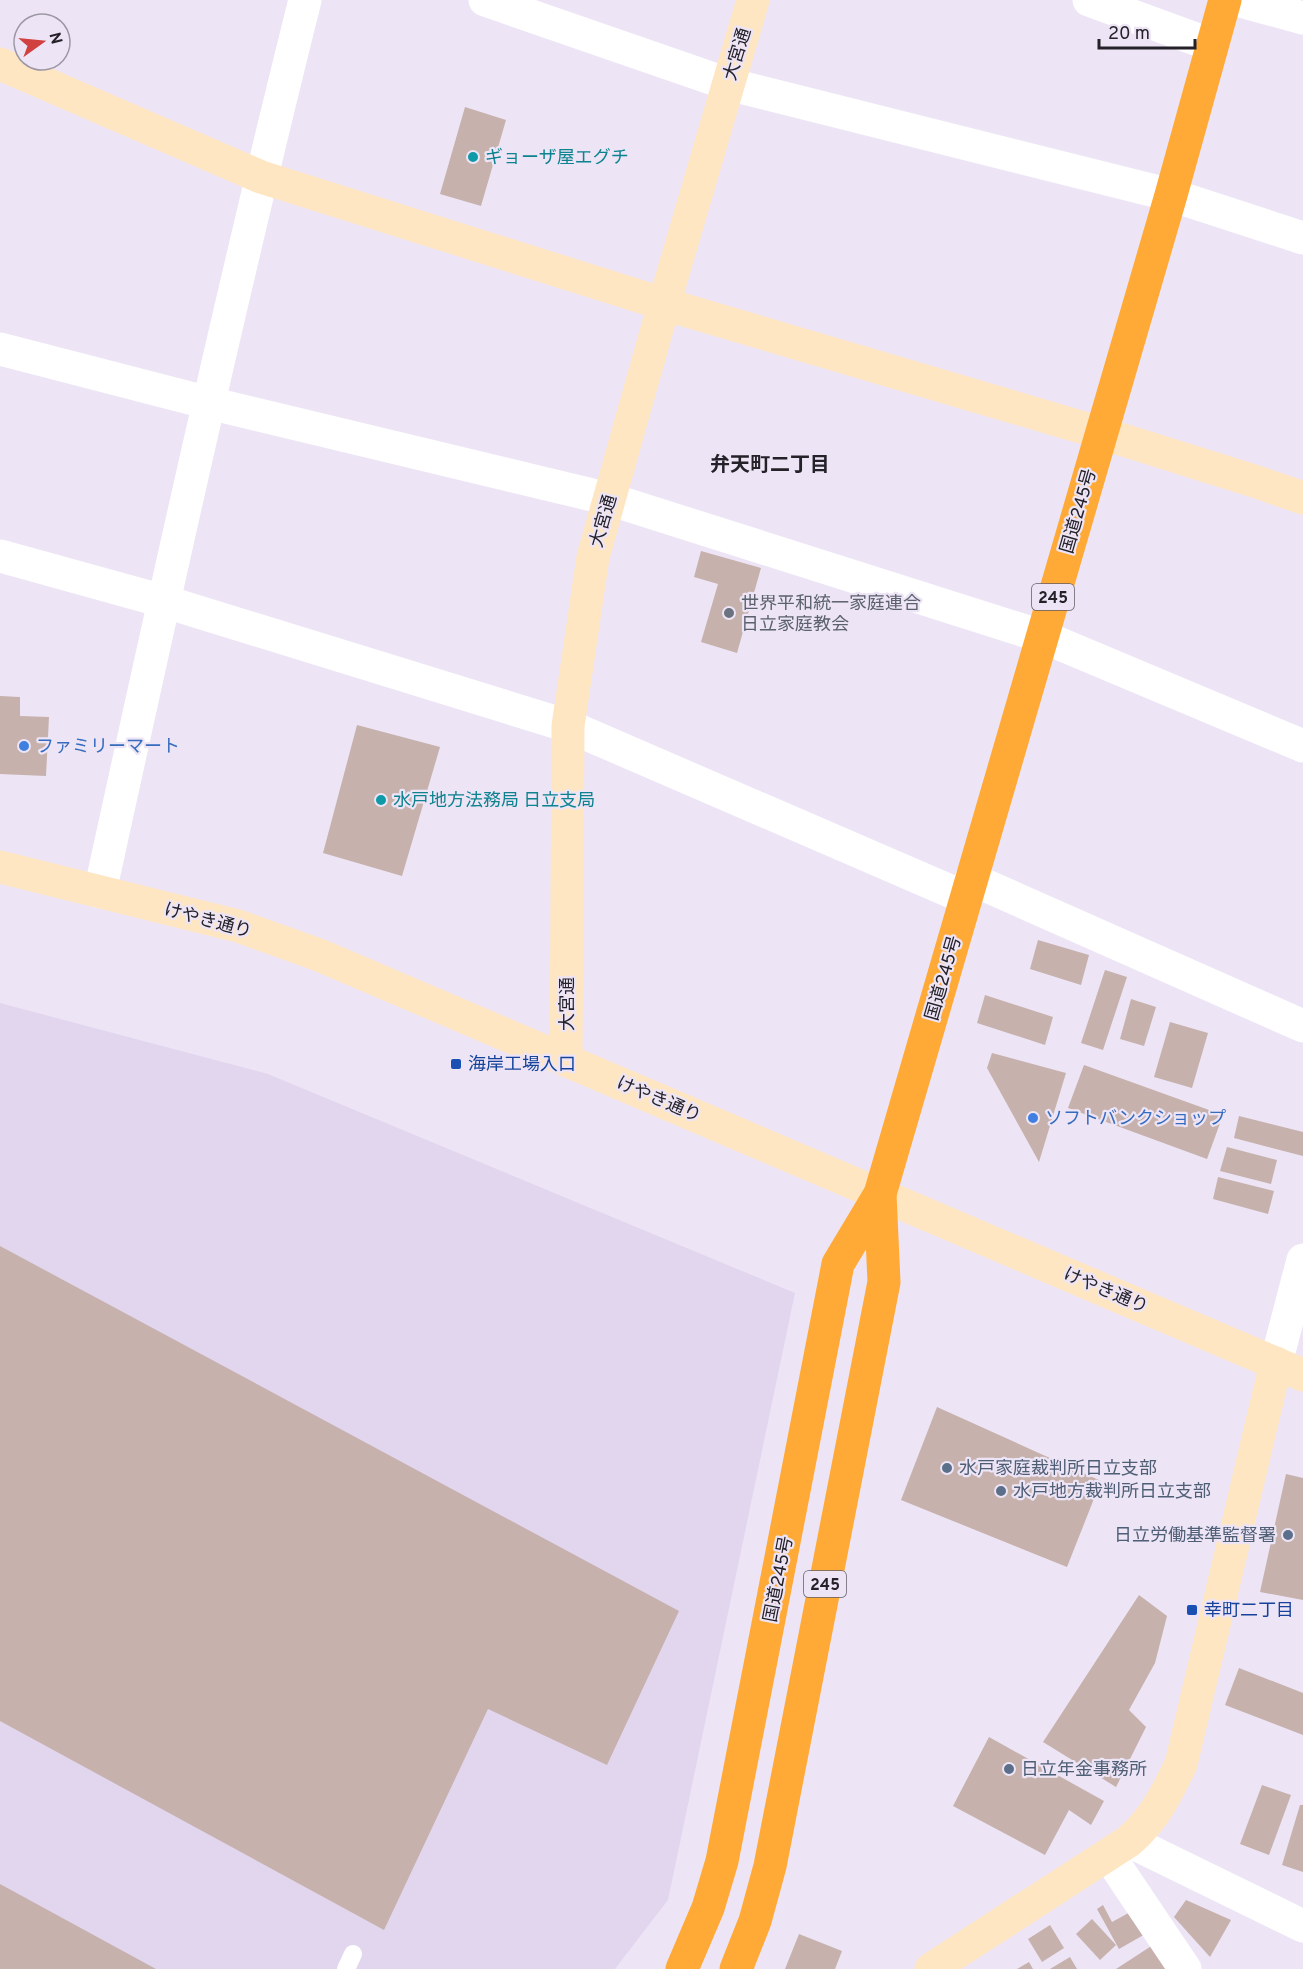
<svg xmlns="http://www.w3.org/2000/svg" width="1303" height="1969" font-family="Overpass,'Noto Sans JP',sans-serif">
  <style>
    .built { fill: #e2d6ef }
    .building { fill: #c6b1ac }
    .lines { fill: none; stroke-linecap: round; stroke-linejoin: round }
    .lane { stroke: #fff; stroke-width: 18 }
    .street { stroke: #fff; stroke-width: 33 }
    .secondary { stroke: #ffe6c3; stroke-width: 33 }
    .highway { stroke: #ffaa37; stroke-width: 33 }
    .culture-dot { fill: #0f9aa8; stroke: #ede5f6; stroke-width: 2 }
    .worship-dot { fill: #6b7280; stroke: #ede5f6; stroke-width: 2 }
    .shop-dot { fill: #3f7fe0; stroke: #ede5f6; stroke-width: 2 }
    .transit-dot { fill: #1a4fb4; stroke: #ede5f6; stroke-width: 2 }
    .service-dot { fill: #5c6f8a; stroke: #ede5f6; stroke-width: 2 }
    .labels { text-anchor: middle; stroke-width: 4.5; stroke-linejoin: round; paint-order: stroke }
    .shield { fill: #ede5f6; stroke: #605c66; stroke-width: 1.5 }
    .shield-label { font-size: 16px; font-weight: bold; fill: #242128 }
    .street-label { font-size: 18px; fill: #242128; stroke: #ede5f6 }
    .culture-label { font-size: 18px; fill: #0d838f; stroke: #ede5f6; text-anchor: start }
    .worship-label { font-size: 18px; fill: #5b616d; stroke: #ede5f6; text-anchor: start }
    .shop-label { font-size: 18px; fill: #366cbe; stroke: #ede5f6; text-anchor: start }
    .transit-label { font-size: 18px; fill: #164399; stroke: #ede5f6; text-anchor: start }
    .service-label { font-size: 18px; fill: #4e5e75; stroke: #ede5f6; text-anchor: start }
    .neighbourhood-label { font-size: 20px; font-weight: bold; fill: #242128; stroke: #ede5f6 }
  </style>
  <rect width="100%" height="100%" fill="#ede5f6"/>
  <polygon class="built" points="0,1003 268,1074 795,1293 668,1900 615,1969 0,1969"/>
  <g class="building">
    <polygon points="465,107 506,120 481,206 440,194"/>
    <polygon points="701,551 761,568 737,653 701,642 718,584 694,577"/>
    <polygon points="0,696 20,697 20,716 49,717 46,776 0,774"/>
    <polygon points="357,725 440,747 402,876 323,853"/>
    <polygon points="1038,940 1089,955 1081,985 1030,969"/>
    <polygon points="1105,970 1127,977 1103,1050 1081,1043"/>
    <polygon points="985,995 1053,1017 1045,1045 977,1023"/>
    <polygon points="1131,999 1156,1007 1144,1046 1120,1039"/>
    <polygon points="1170,1022 1208,1033 1192,1088 1154,1077"/>
    <polygon points="992,1053 1066,1073 1039,1162 987,1068"/>
    <polygon points="1084,1065 1223,1115 1207,1159 1068,1108"/>
    <polygon points="1239,1116 1303,1132 1303,1156 1234,1138"/>
    <polygon points="1227,1147 1277,1160 1271,1184 1220,1171"/>
    <polygon points="1218,1177 1274,1191 1268,1214 1213,1199"/>
    <polygon points="0,1246 679,1611 607,1765 488,1709 384,1930 0,1721"/>
    <polygon points="937,1407 1101,1481 1067,1567 901,1500"/>
    <polygon points="1286,1474 1303,1478 1303,1600 1260,1592"/>
    <polygon points="1139,1595 1167,1616 1155,1663 1129,1710 1146,1727 1116,1787 1043,1742"/>
    <polygon points="1239,1668 1303,1693 1303,1735 1225,1705"/>
    <polygon points="989,1737 1104,1801 1091,1825 1069,1810 1045,1855 953,1806"/>
    <polygon points="1262,1785 1291,1795 1269,1855 1240,1844"/>
    <polygon points="1300,1805 1303,1805 1303,1872 1282,1865"/>
    <polygon points="0,1884 156,1969 0,1969"/>
    <polygon points="1186,1900 1231,1920 1210,1957 1174,1917"/>
    <polygon points="1103,1905 1112,1922 1134,1910 1147,1933 1119,1949 1097,1909"/>
    <polygon points="1092,1919 1116,1945 1100,1960 1076,1934"/>
    <polygon points="1050,1925 1064,1948 1042,1962 1028,1939"/>
    <polygon points="799,1934 842,1951 835,1969 785,1969"/>
    <polygon points="1156,1943 1173,1969 1116,1969"/>
    <polygon points="1070,1957 1077,1969 1050,1969"/>
    <polygon points="1029,1962 1033,1969 1017,1969"/>
  </g>
  <g class="lines">
    <polyline class="lane" points="346,1969 353,1954"/>
    <g class="street">
      <polyline points="485,0 728,84 1171,195 1303,238"/>
      <polyline points="1089,0 1212,45"/>
      <polyline points="1237,0 1303,18"/>
      <polyline points="0,349 209,403 609,499 1041,636 1303,746"/>
      <polyline points="0,556 163,601 568,726 966,898"/>
      <polyline points="971,879 1303,1026"/>
      <path d="M100,892C165,594 231,296 305,0"/>
      <polyline points="1276,1363 1303,1260"/>
      <polyline points="1129,1841 1303,1926"/>
      <polyline points="1109,1856 1185,1969"/>
    </g>
    <g class="secondary">
      <polyline points="0,64 261,177 664,304 1101,433 1254,481 1303,498"/>
      <polyline points="0,867 238,926 319,955 1303,1375"/>
      <polyline points="566,1060 568,726 593,557 664,304 753,0"/>
      <path d="M931,1969L1129,1841C1155,1818 1166,1795 1181,1764L1276,1363"/>
    </g>
    <g class="highway">
      <polyline points="682,1969 708,1908 722,1861 838,1264 880,1194 1171,195 1225,0"/>
      <polyline points="736,1969 755,1921 770,1866 884,1282 880,1194"/>
    </g>
  </g>
  <g class="culture-dot">
    <circle cx="473" cy="157" r="6"/>
    <circle cx="381" cy="800" r="6"/>
  </g>
  <circle class="worship-dot" cx="729" cy="613" r="6"/>
  <g class="shop-dot">
    <circle cx="24" cy="746" r="6"/>
    <circle cx="1033" cy="1118" r="6"/>
  </g>
  <g class="transit-dot">
    <rect x="450" y="1058" width="12" height="12" rx="3"/>
    <rect x="1186" y="1604" width="12" height="12" rx="3"/>
  </g>
  <g class="service-dot">
    <circle cx="947" cy="1468" r="6"/>
    <circle cx="1001" cy="1491" r="6"/>
    <circle cx="1288" cy="1535" r="6"/>
    <circle cx="1009" cy="1769" r="6"/>
  </g>
  <g class="labels">
    <g class="shield">
      <rect x="1032" y="584" width="42" height="26" rx="4.5"/>
      <rect x="804" y="1571" width="42" height="26" rx="4.5"/>
    </g>
    <g class="shield-label">
      <text x="1053" y="603">245</text>
      <text x="825" y="1590">245</text>
    </g>
    <g class="street-label">
      <text transform="translate(737 54) rotate(-73)" y="6">大宮通</text>
      <text transform="translate(1078 511) rotate(-74)" y="6">国道245号</text>
      <text transform="translate(603 521) rotate(-74)" y="6">大宮通</text>
      <text transform="translate(208 920) rotate(15)" y="6">けやき通り</text>
      <text transform="translate(943 978) rotate(-74)" y="6">国道245号</text>
      <text transform="translate(567 1004) rotate(-90)" y="6">大宮通</text>
      <text transform="translate(659 1099) rotate(23)" y="6">けやき通り</text>
      <text transform="translate(1106 1290) rotate(23)" y="6">けやき通り</text>
      <text transform="translate(778 1579) rotate(-79)" y="6">国道245号</text>
    </g>
    <g class="culture-label">
      <text x="485" y="163">ギョーザ屋エグチ</text>
      <text x="393" y="806">水戸地方法務局 日立支局</text>
    </g>
    <g class="worship-label">
      <text x="741" y="609">世界平和統一家庭連合<tspan x="741" dy="21">日立家庭教会</tspan></text>
    </g>
    <g class="shop-label">
      <text x="36" y="752">ファミリーマート</text>
      <text x="1045" y="1124">ソフトバンクショップ</text>
    </g>
    <g class="transit-label">
      <text x="468" y="1070">海岸工場入口</text>
      <text x="1204" y="1616">幸町二丁目</text>
    </g>
    <g class="service-label">
      <text x="959" y="1474">水戸家庭裁判所日立支部</text>
      <text x="1013" y="1497">水戸地方裁判所日立支部</text>
      <text x="1276" y="1541" text-anchor="end">日立労働基準監督署</text>
      <text x="1021" y="1775">日立年金事務所</text>
    </g>
    <g class="neighbourhood-label">
      <text x="770" y="471">弁天町二丁目</text>
    </g>
  </g>
  <g transform="translate(42 42) rotate(75)"><circle r="28" fill="#ede5f6" stroke="#9d97a4" stroke-width="1.5"/>
  <path d="M0-4.5L10 22L0 15L-10 22Z" fill="#d0413f"/>
  <text y="-9" font-size="16" font-weight="bold" text-anchor="middle" fill="#242128">N</text>
  </g>
  <path d="M1099 39v9h96v-9" fill="none" stroke="#242128" stroke-width="3"/>
  <text x="1108" y="39" font-size="18" fill="#242128" stroke="#ede5f6" stroke-width="4.5" paint-order="stroke">20 m</text>
</svg>
